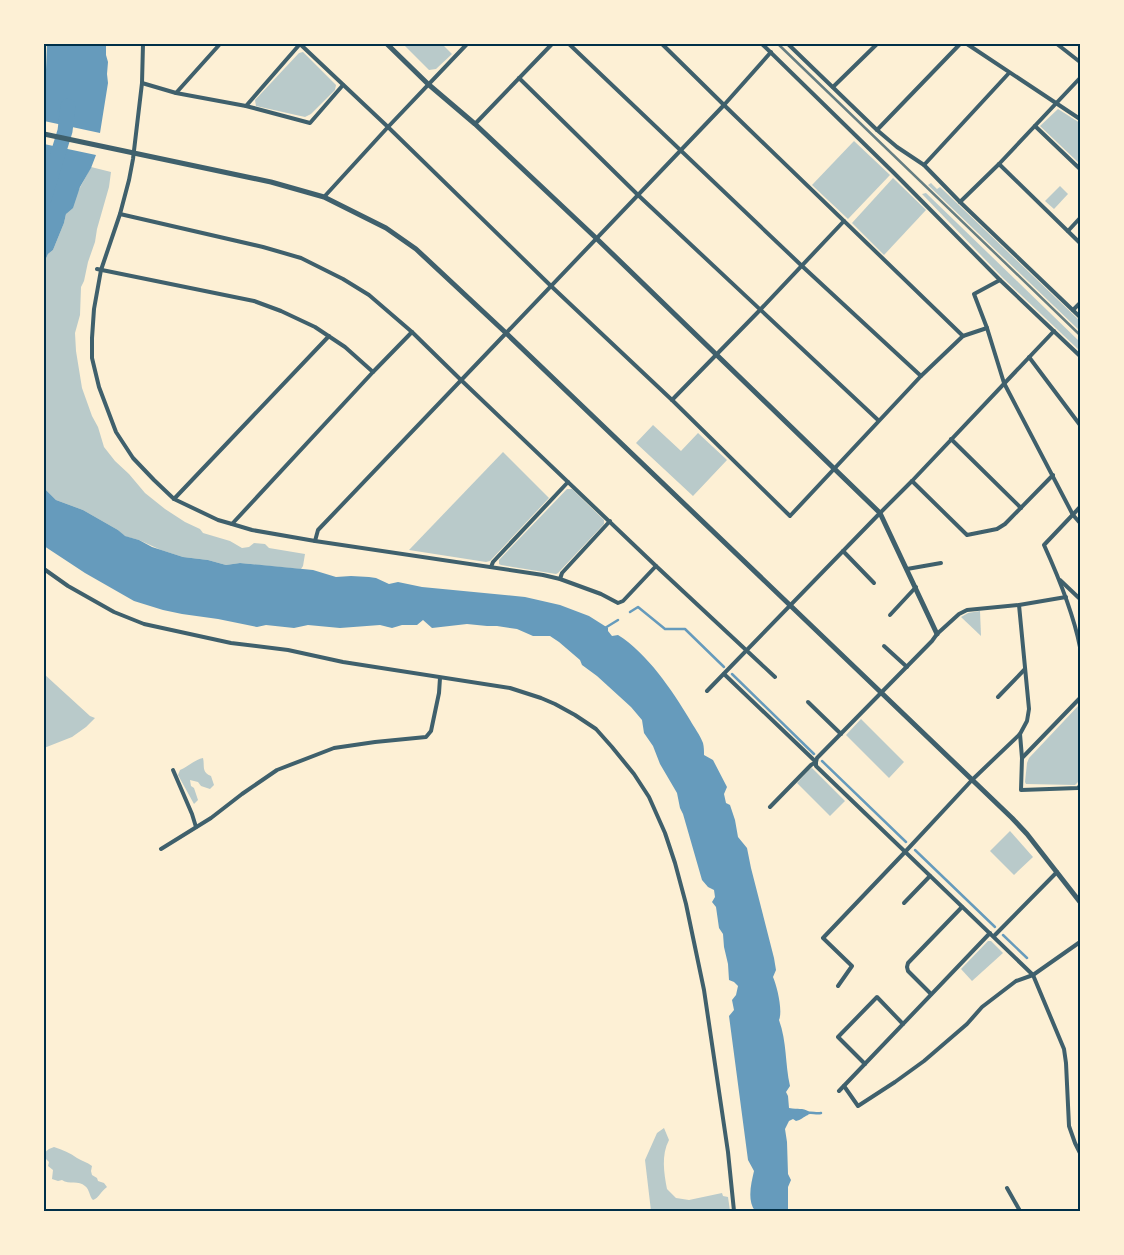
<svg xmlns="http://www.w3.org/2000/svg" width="1124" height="1255" font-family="'Varela Round',sans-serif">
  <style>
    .green { fill: #b9caca }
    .water { fill: #669bbc }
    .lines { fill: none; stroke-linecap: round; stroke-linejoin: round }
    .stream { stroke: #669bbc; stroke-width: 2.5 }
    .river { stroke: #669bbc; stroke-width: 15 }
    .minor { stroke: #3f606c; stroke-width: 4 }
    .tertiary { stroke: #3f606c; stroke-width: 5 }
    .rail { stroke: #657d81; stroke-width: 2.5 }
    .neatline { fill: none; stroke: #003049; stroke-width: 2 }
  </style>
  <rect width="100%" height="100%" fill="#fdf0d5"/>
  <g class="green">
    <polygon points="403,44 442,44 452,54 436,69 429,70"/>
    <polygon points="303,52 336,85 335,90 311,114 305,117 256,106 255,100 299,53"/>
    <polygon points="1058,109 1080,123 1080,164 1040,126"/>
    <polygon points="854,141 890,175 848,219 812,185"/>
    <polygon points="91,167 111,172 109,187 97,229 95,242 88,262 84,281 81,287 80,315 75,333 76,351 82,388 92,416 98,427 104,447 115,461 129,474 145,493 165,509 185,522 200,529 203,533 230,541 242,548 249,547 254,543 265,544 269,548 305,554 303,566 301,569 240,563 226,565 208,560 183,557 161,550 139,540 124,536 118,530 83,510 56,500 44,488 44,263 48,254 53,250 64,223 66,214"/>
    <polygon points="893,178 926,210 884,255 852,223"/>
    <polygon points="931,183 937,189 940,187 1080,321 1080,331 928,185"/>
    <polygon points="1060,186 1068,194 1054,209 1045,201"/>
    <polygon points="926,193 1080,342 1080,351 1003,278 922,194"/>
    <polygon points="653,425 681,451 698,433 727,460 693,496 636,443"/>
    <polygon points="503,452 549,498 490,561 486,562 409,550"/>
    <polygon points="567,489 572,489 604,520 604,524 558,573 556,574 501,565 499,564 499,560"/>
    <polygon points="980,611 981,636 961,617 968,613"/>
    <polygon points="44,674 90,716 95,718 86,727 72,737 44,748"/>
    <polygon points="1080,704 1080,780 1075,785 1026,784 1025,782 1027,763 1029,758"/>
    <polygon points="861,719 904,762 889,778 846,735"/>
    <path d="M203,758C205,766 201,772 211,776L214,785L210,789L201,786L198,782L190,780L191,786L194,788L198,800L194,804L178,775L180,770C187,767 196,759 203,758Z"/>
    <polygon points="812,768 845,801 830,816 797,783 810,769"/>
    <polygon points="1010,831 1033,857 1014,875 990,851"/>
    <polygon points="988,941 991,941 1003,953 972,981 961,969"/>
    <path d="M664,1128L669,1140C661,1155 664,1173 667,1189L676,1198L689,1200L722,1193L723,1196L728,1197L730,1211H651L645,1160L657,1133Z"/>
    <path d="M54,1147C63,1150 70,1153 77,1158C82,1161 87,1162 92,1166L91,1171L92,1175L97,1178L98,1181L104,1183L107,1187C101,1191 99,1198 93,1200C89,1196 90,1190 85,1186C79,1180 69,1185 62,1180L58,1181L52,1179L53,1170L48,1166L49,1162L46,1159L44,1153L49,1149Z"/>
  </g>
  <g class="water">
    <polygon points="47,44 106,44 106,55 108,62 107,74 108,83 100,133 44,121"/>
    <polygon points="44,144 96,155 91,168 80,187 73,208 66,214 64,223 53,250 48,254 44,263"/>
    <path d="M44,488L56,500L83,510L118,530L125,536L139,540L152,547L183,557L208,560L226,565L240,563L313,570L336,577L351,576L369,577L376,578L389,584L398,582L422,587L525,597L560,605L589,616L608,628V631L612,636L618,635C647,653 672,690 690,720C694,727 700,735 703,743C704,747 704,751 704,755L713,760L727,787L724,794L726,803L730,805L735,820L738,837L747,848L751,868L774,958L776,970L773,977C777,986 783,1011 779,1020C787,1042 785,1064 790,1086L786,1092L788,1096L789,1108C799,1110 801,1107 810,1112L808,1115C803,1117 801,1120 796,1121L793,1119L789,1121L785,1129L787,1142L788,1174L791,1180L788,1187V1211H755C747,1200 751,1184 754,1171L748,1160L729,1016L734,1010L732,1000L736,995L738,986L734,982L729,980L728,964L724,947L723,934L719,928L716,907L712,902L715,897L714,890L708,887L702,880L683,814L680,808L677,793L660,764L653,746L644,733L642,720L631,707L597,676L582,665L580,660L559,642L550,636H533L517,629L497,626H487L467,624L432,628L423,620L417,625H402L392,628L380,625L340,628L308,625L294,628L266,625L257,627L218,619L182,614L163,610L134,601L85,573L44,546Z"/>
  </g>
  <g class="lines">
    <g class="stream">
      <polyline points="630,612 638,607 665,629 685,629 724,667"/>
      <polyline points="605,628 618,620"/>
      <polyline points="732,674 814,754"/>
      <polyline points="822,761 906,842"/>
      <polyline points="915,850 995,927"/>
      <polyline points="1003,935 1027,958"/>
      <path d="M808,1113C812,1112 816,1114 821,1113"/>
    </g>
    <polyline class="river" points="44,199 65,131 68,106"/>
    <g class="minor">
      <polyline points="143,44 142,83 133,159 129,180 120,214 101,270 94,309 92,338 92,358 99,387 116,432 133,458 154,480 174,499 218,520 232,524 252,530 315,541 543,575 560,579 601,594 618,603 623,601 656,566"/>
      <polyline points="300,44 388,127 551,286 672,400 790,516 921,376 963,336 987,328"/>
      <polyline points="569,44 802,266 921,376"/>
      <polyline points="662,44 724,105 963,336"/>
      <polyline points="762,44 894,173 1000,280 1080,356"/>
      <polyline points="788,44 877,130 897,147 924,165 960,202 1080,317"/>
      <polyline points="967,44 1080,119"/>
      <polyline points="1057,44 1080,62"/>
      <polyline points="519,78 638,195 878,420"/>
      <polyline points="142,83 176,93 246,106 310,123 343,85"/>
      <polyline points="833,87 877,44"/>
      <polyline points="176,93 220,44"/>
      <polyline points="246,106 300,44"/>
      <polyline points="475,124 552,44"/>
      <polyline points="1035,126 1080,169"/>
      <polyline points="877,130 960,44"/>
      <polyline points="999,164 1080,243"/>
      <polyline points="924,165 1009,73"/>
      <polyline points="324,197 388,127 467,44"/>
      <polyline points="960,202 999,164 1080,78"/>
      <polyline points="120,214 263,247 301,258 343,279 369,295 412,332 461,380 656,566 775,677"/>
      <polyline points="1068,231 1080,218"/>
      <polyline points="97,269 254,301 281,311 315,327 345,347 373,372"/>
      <polyline points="1000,280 974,294 987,328 1004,383 1073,515 1080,523"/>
      <polyline points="1073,310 1080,303"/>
      <polyline points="1029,357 1080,425"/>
      <polyline points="672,400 760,310 844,221"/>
      <polyline points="951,439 1021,508"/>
      <polyline points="912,481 967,535 997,529 1005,524 1053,475"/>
      <polyline points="174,499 329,336"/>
      <path d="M1080,507L1044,545C1059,578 1073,612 1080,647"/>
      <polyline points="232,524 373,372 412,332"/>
      <polyline points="315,541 318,530 724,105 771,52"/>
      <polyline points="843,551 874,583"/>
      <polyline points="491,567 493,562 568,482"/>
      <polyline points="44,569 68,586 114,612 144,624 231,643 288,650 343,662 510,688 541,698 555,704 575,715 596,729 612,747 634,774 649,797 665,833 675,863 686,904 704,990 728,1152 734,1211"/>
      <polyline points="907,569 941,563"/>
      <polyline points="560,579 562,573 610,521"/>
      <polyline points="1060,580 1080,599"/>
      <polyline points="1019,605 1029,709 1027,721 1020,734 1022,758 1021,790 1078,788 1080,786"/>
      <polyline points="890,615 916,587"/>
      <polyline points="884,646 907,667"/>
      <polyline points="724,674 816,762 816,766 1033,975 1064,1049 1066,1063 1069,1126 1075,1143 1080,1153"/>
      <polyline points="707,691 880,513 912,481 1054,331"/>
      <polyline points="998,697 1025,669"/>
      <polyline points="808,702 841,734"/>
      <polyline points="1022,758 1080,698"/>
      <polyline points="173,770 192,814 196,827"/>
      <polyline points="770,807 811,765 816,762 817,758 932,641 937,634 959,614 967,610 1019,605 1066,597"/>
      <polyline points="161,849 211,818 242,794 277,770 334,748 375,742 426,737 431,731 439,693 440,678"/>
      <polyline points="904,903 930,876"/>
      <polyline points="994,936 1057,872"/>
      <polyline points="838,986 852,966 823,938 905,852 972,780 1020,734"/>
      <polyline points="931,994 908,971 907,967 908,963 962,907"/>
      <polyline points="865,1064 838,1037 877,997 903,1024"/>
      <polyline points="844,1086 858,1106 895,1082 924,1061 967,1024 982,1007 1016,981 1033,975 1080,942"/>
      <polyline points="839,1091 990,933"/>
      <polyline points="1007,1188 1020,1211"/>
    </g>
    <g class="tertiary">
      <polyline points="387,44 428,84 475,124 596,238 880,513 937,634"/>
      <polyline points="44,134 271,182 324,197 386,228 416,249 506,333 1012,818 1027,834 1080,902"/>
    </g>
    <polyline class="rail" points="778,44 1080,335"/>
  </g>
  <rect width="1124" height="1255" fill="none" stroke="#fdf0d5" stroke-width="90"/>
  <rect x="45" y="45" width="1034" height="1165" class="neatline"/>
</svg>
